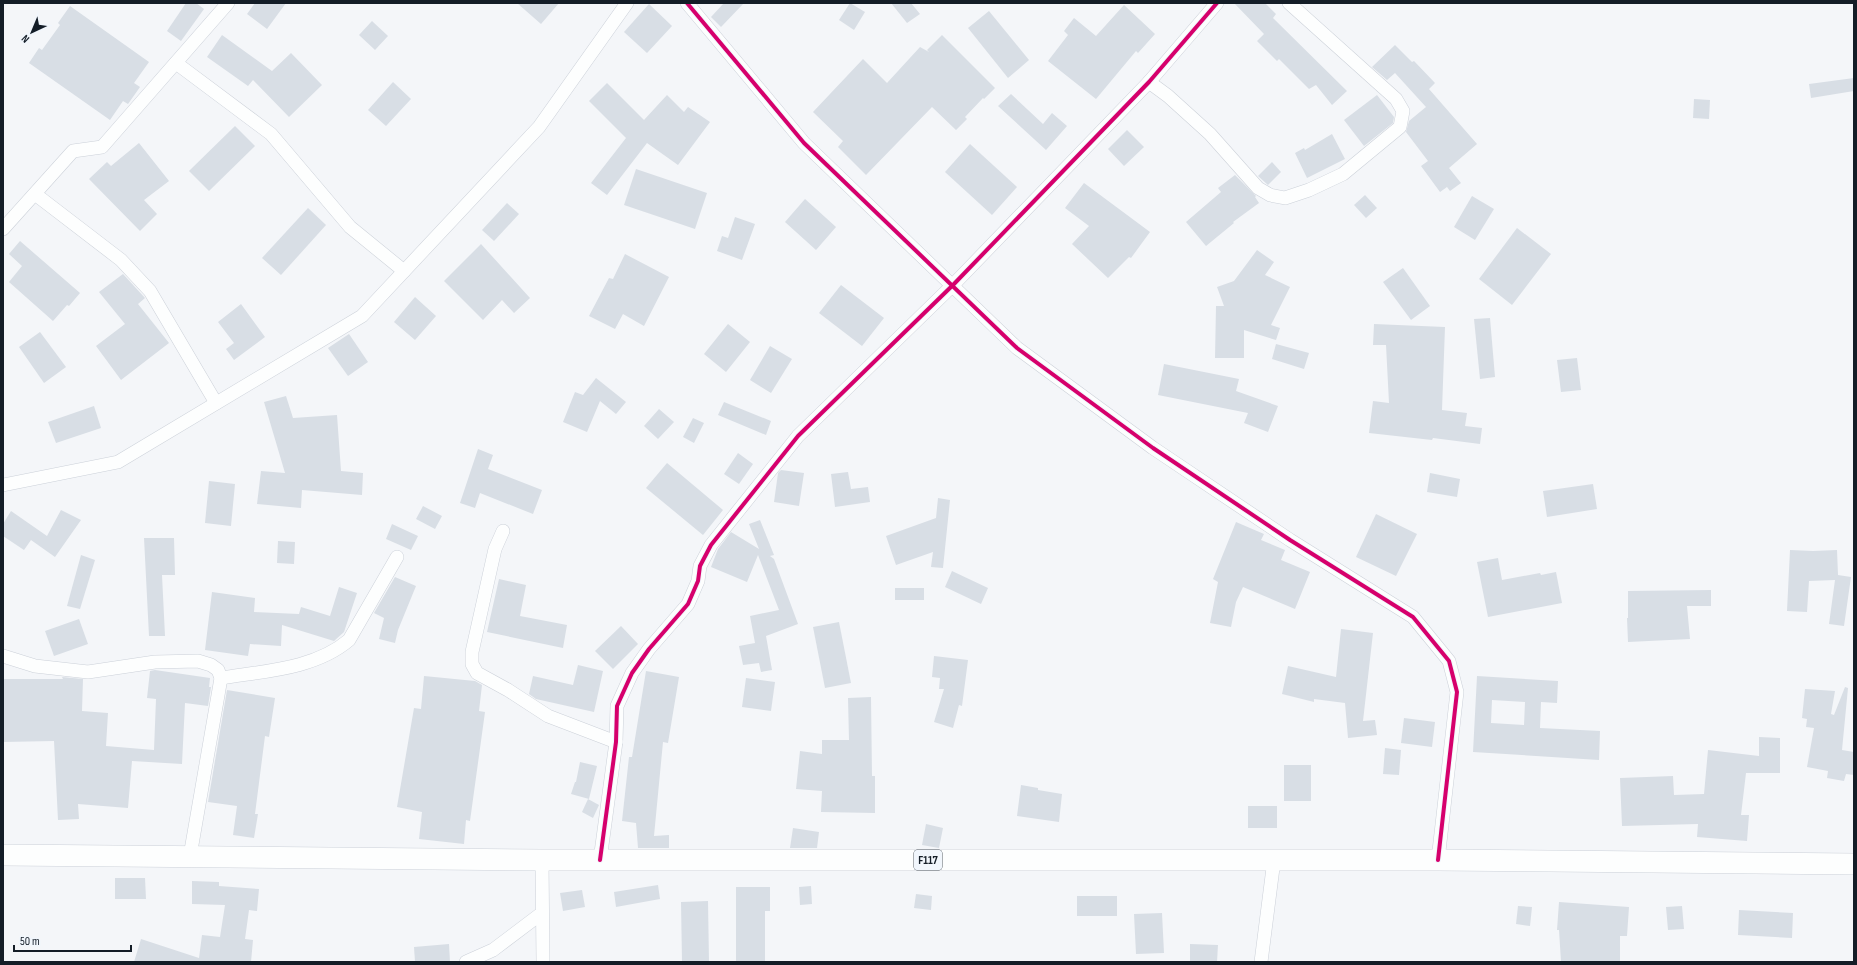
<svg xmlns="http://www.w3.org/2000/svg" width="1857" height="965" font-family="'Sofia Sans Condensed',sans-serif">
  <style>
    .building { fill: #d8dee5; fill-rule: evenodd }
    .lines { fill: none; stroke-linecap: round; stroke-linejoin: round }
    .minor-casing { stroke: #ccd1d9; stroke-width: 14 }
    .primary-casing { stroke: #ccd1d9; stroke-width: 22 }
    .minor { stroke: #fdfefe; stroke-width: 13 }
    .primary { stroke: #fdfefe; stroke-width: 21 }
    .cycleway-casing { stroke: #f1f6fc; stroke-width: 6 }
    .cycleway { stroke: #d6006c; stroke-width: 4 }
    .labels { text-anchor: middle; stroke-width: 4; stroke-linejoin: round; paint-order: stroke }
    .shield { fill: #f1f6fc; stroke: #565e67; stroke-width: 1 }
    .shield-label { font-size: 12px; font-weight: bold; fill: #141d27 }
  </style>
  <rect width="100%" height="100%" fill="#f4f6f9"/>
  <g class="building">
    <polygon points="186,3 196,3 204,9 181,41 167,31"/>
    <polygon points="255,3 286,3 267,29 247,14"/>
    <polygon points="517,3 559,3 541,24"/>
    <polygon points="724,3 744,3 721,27 711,17"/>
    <polygon points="850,3 865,12 854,30 839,20"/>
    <polygon points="891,3 911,3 920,14 907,23"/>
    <polygon points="1234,3 1265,3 1276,14 1273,18 1347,91 1332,105 1316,85 1309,89 1279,59 1277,61 1257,41 1264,34"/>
    <polygon points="649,4 672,26 647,53 624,32"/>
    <polygon points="1124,5 1155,34 1138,53 1136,51 1096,99 1048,61 1068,35 1064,31 1074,18 1096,36"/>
    <polygon points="70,6 149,62 134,83 140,87 128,104 123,101 110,120 29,63 39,48 42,50 60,25 58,23"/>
    <polygon points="989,11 1029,60 1008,78 968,28"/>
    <polygon points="372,21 388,36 375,50 359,35"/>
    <polygon points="222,35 272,71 291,53 322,85 289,117 253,80 248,86 207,57"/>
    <polygon points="942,35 995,88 984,99 983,98 965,117 967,119 956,130 932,107 866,175 838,147 843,141 813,112 863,59 887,83 920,47 929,52 927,50"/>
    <polygon points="1395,45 1412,62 1414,61 1435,83 1429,89 1477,144 1449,168 1461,183 1450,191 1447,187 1440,192 1421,166 1428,161 1406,132 1409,121 1426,107 1395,73 1387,80 1372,67"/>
    <polygon points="1854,78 1854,91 1811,98 1809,84"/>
    <polygon points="393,82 411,99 386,126 368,110"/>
    <polygon points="607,83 644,120 667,95 684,112 688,107 710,122 678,165 647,143 607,195 591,183 626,138 589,101"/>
    <polygon points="1011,94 1043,124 1052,113 1067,126 1046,150 998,106"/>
    <polygon points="1377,95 1394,117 1393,123 1364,146 1344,120"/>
    <polygon points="1694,99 1710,100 1709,119 1693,118"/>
    <polygon points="235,126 255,146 209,191 189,171"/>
    <polygon points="1127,130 1144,147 1124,166 1108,149"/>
    <polygon points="1332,134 1345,159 1307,178 1295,153 1304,148 1305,150"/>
    <polygon points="139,143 169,181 144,200 157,214 140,231 89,179 107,162 111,166"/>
    <polygon points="970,144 1017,187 992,215 945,172"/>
    <polygon points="1272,162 1281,172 1268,185 1258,176"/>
    <polygon points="636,169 707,193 695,229 624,205"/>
    <polygon points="1235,175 1256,196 1255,197 1259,203 1233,222 1234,223 1206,246 1186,222 1221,192 1218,188"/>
    <polygon points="1084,183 1150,232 1131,258 1129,257 1108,278 1072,244 1089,226 1065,208"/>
    <polygon points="1365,195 1377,208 1366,218 1354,205"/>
    <polygon points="1472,196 1494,209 1475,240 1454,227"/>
    <polygon points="805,199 836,227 816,250 785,222"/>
    <polygon points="507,203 519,214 494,241 482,230"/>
    <polygon points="308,208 326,225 281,275 262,258"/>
    <polygon points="735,217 755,224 742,260 717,251 722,236 728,238"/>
    <polygon points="1517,228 1551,254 1512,305 1479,279"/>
    <polygon points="20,241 80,293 69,306 67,305 53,321 9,282 22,266 9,254"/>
    <polygon points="481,244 530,298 514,313 502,300 483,320 444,281"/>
    <polygon points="1257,250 1274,262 1265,275 1290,287 1271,325 1280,328 1276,340 1244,330 1244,358 1215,358 1216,306 1224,306 1217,287 1234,281"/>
    <polygon points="625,254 669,277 644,326 623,314 615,329 589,316 609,278 613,279"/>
    <polygon points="1403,268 1430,306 1411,320 1383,282"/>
    <polygon points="123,274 145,298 138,304 169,343 121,380 96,346 125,324 99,292"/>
    <polygon points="841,285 884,318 862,346 819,313"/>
    <polygon points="415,297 436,316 415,340 394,322"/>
    <polygon points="241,304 265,337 234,360 226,349 234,343 218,322"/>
    <polygon points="1490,318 1495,377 1480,379 1474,319"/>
    <polygon points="728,324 750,342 726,372 704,354"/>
    <polygon points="1374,324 1445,327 1442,410 1467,413 1465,426 1482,428 1480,444 1433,438 1432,440 1369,433 1373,401 1389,403 1386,345 1373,345"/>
    <polygon points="40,332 66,367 44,383 19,347"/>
    <polygon points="349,334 368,362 348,376 328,348"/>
    <polygon points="1276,344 1309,353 1304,369 1272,359"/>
    <polygon points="770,346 792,359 771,393 750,380"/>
    <polygon points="1577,358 1581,390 1561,392 1557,360"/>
    <polygon points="1164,364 1239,379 1236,391 1278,406 1268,432 1244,423 1248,413 1158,395"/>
    <polygon points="596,378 626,402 616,414 600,401 587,432 563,422 575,392 583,395"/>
    <polygon points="286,396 293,418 337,415 341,471 363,473 362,495 302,490 301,508 257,504 261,471 285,473 264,402"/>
    <polygon points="724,402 771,421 766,435 718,415"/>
    <polygon points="94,406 101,428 56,443 48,422"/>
    <polygon points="659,409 674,422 658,439 644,426"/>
    <polygon points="693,418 704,423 694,443 683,437"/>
    <polygon points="478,449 493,455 488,469 542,490 533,514 480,493 475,508 460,503"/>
    <polygon points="738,453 753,464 739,484 724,474"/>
    <polygon points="667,463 723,510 703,535 646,488"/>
    <polygon points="781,470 804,473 799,506 774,502 778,473"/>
    <polygon points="848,472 851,489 868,487 870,502 835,507 831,474"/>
    <polygon points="1430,473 1460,479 1457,497 1427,492"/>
    <polygon points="209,481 235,484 231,526 205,523"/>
    <polygon points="1593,484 1597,509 1547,517 1543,491"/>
    <polygon points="938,498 950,500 943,568 931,567 933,552 896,565 886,536 936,518"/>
    <polygon points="423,506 442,516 435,529 416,519"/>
    <polygon points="61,510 81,520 55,557 31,540 24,550 3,536 3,524 11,511 47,536"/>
    <polygon points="1376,514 1417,534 1396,576 1356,557"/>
    <polygon points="760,520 774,555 770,556 774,559 798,624 766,636 772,670 761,672 759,663 743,665 739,646 755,643 750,616 779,610 758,555 747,582 711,567 718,549 731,532 759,549 749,524"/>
    <polygon points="1236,522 1264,534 1261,540 1285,550 1281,560 1310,572 1295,609 1243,587 1236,602 1231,627 1210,623 1218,582 1213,579"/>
    <polygon points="392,524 418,536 411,550 386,539"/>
    <polygon points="144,538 174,538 175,575 162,575 165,636 149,636"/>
    <polygon points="278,541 295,542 294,564 277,563"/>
    <polygon points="1790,550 1813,551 1837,550 1838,575 1851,577 1844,626 1829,624 1835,580 1809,581 1807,612 1787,611"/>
    <polygon points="81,555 95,560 80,609 67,606"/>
    <polygon points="1498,558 1502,580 1540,573 1541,575 1556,572 1562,603 1488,617 1477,562"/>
    <polygon points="952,571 988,588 981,604 945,587"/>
    <polygon points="395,577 416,586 398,630 395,643 379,639 384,618 374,613"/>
    <polygon points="499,579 526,585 520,616 567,625 563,648 487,632"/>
    <polygon points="339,587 357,593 344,632 334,641 282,625 281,646 250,644 248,656 205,650 212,592 255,598 254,612 299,614 301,607 330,616"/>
    <rect x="895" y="588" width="29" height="12"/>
    <polygon points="1711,590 1711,606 1687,606 1690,639 1628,642 1627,618 1628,618 1628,591"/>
    <polygon points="79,619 88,644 54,656 45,631"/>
    <polygon points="839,622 851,683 825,688 813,627"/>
    <polygon points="621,626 638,644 613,669 595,651"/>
    <polygon points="1341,629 1373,633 1363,721 1375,720 1377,735 1348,738 1345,703 1314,699 1314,702 1282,694 1288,666 1336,677"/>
    <polygon points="934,656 968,660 962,706 959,705 953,728 934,722 944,689 939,689 940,678 932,677"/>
    <polygon points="578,665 603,671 594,712 536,699 529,694 533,676 573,685"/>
    <polygon points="155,670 210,678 209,687 211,687 208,706 185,703 182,764 132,761 128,808 78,804 79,819 58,820 54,741 3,742 3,679 63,679 62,677 83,679 82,711 108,713 106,746 154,750 156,699 147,698 150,671"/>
    <polygon points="646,671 679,677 668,743 663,742 654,836 669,835 669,848 638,848 636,823 622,821 629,757 632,757"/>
    <polygon points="424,676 475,681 482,685 479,711 485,712 470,821 466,820 464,844 419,839 422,812 397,807 414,708 421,709"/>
    <path d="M1477,676L1558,681L1557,703L1541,702L1540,728L1600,731L1599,760L1473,752ZM1492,700L1525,702L1524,725L1491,723Z"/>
    <polygon points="746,678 775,682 771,711 742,707"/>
    <polygon points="1845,687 1848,688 1842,750 1854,752 1854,775 1846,774 1844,781 1827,778 1828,771 1807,767 1814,728 1806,727 1807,719 1802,718 1805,689 1835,691 1831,714 1834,715"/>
    <polygon points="227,690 275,698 269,737 265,736 255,814 258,814 254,838 233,835 237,806 208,802"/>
    <polygon points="871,697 872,776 875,776 875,813 821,812 822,791 796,789 800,751 822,754 822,740 849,740 848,698"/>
    <polygon points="1404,718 1435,722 1432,747 1401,743"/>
    <polygon points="1759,737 1780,738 1780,773 1746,773 1741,815 1749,815 1747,841 1697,837 1698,824 1622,826 1620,778 1673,776 1674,795 1704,794 1708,750 1759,756"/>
    <polygon points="1385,748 1401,750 1399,775 1383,774"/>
    <polygon points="580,762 597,766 589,799 571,794 575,782 576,782"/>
    <rect x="1284" y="765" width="27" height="36"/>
    <polygon points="1021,785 1038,788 1038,790 1062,794 1059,822 1017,816"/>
    <polygon points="588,799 599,805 593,818 582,812"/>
    <rect x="1248" y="806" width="29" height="22"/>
    <polygon points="926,824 943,828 939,848 922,845"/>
    <polygon points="793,828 819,832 817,848 790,848"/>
    <polygon points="115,878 145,878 146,899 115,899"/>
    <polygon points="192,881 219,882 219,886 259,889 257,911 249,910 245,939 253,940 251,962 134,962 141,939 199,958 202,935 220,937 225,905 192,904"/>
    <polygon points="658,885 660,899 616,907 614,892"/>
    <polygon points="811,886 812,904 800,905 799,887"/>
    <polygon points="736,887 770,887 770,911 765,911 765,962 736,962"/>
    <polygon points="582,890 585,907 563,911 560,893"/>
    <polygon points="916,894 932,896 931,910 914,908"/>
    <rect x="1077" y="896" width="40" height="20"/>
    <polygon points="708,901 709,962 682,962 681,902"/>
    <polygon points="1559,902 1629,907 1627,936 1620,936 1620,962 1561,962 1559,930 1557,930"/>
    <polygon points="1518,906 1532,907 1530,926 1516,924"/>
    <polygon points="1682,906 1684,929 1668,930 1666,907"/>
    <polygon points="1739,910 1793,913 1792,938 1738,935"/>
    <polygon points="1162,913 1164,953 1136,954 1134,914"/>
    <polygon points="449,944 450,962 415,962 414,947"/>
    <polygon points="1190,944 1218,945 1217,962 1190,962"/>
  </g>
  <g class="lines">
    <g class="minor-casing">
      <g id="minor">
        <polyline points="687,3 804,143 1017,348 1153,448 1290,540 1413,617 1449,661 1457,692 1438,860"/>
        <polyline points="176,63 271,134 350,227 404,271"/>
        <polyline points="1149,82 1168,96 1210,134 1258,188 1270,195 1285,198 1309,190 1343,174 1400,127 1403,111 1396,99 1289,3"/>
        <polyline points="35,194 121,260 150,291 216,403"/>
        <polyline points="3,229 73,151 102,147 228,3"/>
        <polyline points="3,485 118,462 362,316 539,127 627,3"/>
        <polyline points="503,531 495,549 472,652 472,664 477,673 508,690 548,716 616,742"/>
        <polyline points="3,656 35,666 88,672 155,662 198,661 211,665 218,670 221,678 190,856"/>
        <path d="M221,678C264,671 315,669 349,640L397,557"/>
        <polyline points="542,860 543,962"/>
        <polyline points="600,860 616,742 617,706 632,673 649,649 688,604 698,581 700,566 711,545 798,436 953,285 1149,82 1217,3"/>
        <polyline points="466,962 493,950 542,913"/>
        <polyline points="1261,962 1274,860"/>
      </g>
    </g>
    <g class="primary-casing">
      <polyline id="primary" points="3,855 542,860 1438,860 1854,864"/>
    </g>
    <use href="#minor" class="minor"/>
    <use href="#primary" class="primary"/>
    <g class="cycleway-casing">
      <g id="cycleway">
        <polyline points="687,3 804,143 1017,348 1153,448 1290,540 1413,617 1449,661 1457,692 1438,860"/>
        <polyline points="600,860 616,742 617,706 632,673 649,649 688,604 698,581 700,566 711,545 798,436 953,285 1149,82 1217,3"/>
      </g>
    </g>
    <use href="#cycleway" class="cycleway"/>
  </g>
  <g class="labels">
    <rect class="shield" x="914" y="850" width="28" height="20" rx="3"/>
    <g class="shield-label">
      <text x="928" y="864">F117</text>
    </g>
  </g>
  <rect width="1857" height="965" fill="none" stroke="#141d27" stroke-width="8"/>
  <g transform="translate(32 32) rotate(224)" stroke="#f1f6fc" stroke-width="3" paint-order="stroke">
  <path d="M0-3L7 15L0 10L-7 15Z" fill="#141d27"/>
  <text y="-6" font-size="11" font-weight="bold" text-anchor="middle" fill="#141d27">N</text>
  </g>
  <path d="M14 945v6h117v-6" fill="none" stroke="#141d27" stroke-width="2"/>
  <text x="20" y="945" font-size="12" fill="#141d27" stroke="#f1f6fc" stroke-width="3" paint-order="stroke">50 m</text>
</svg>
